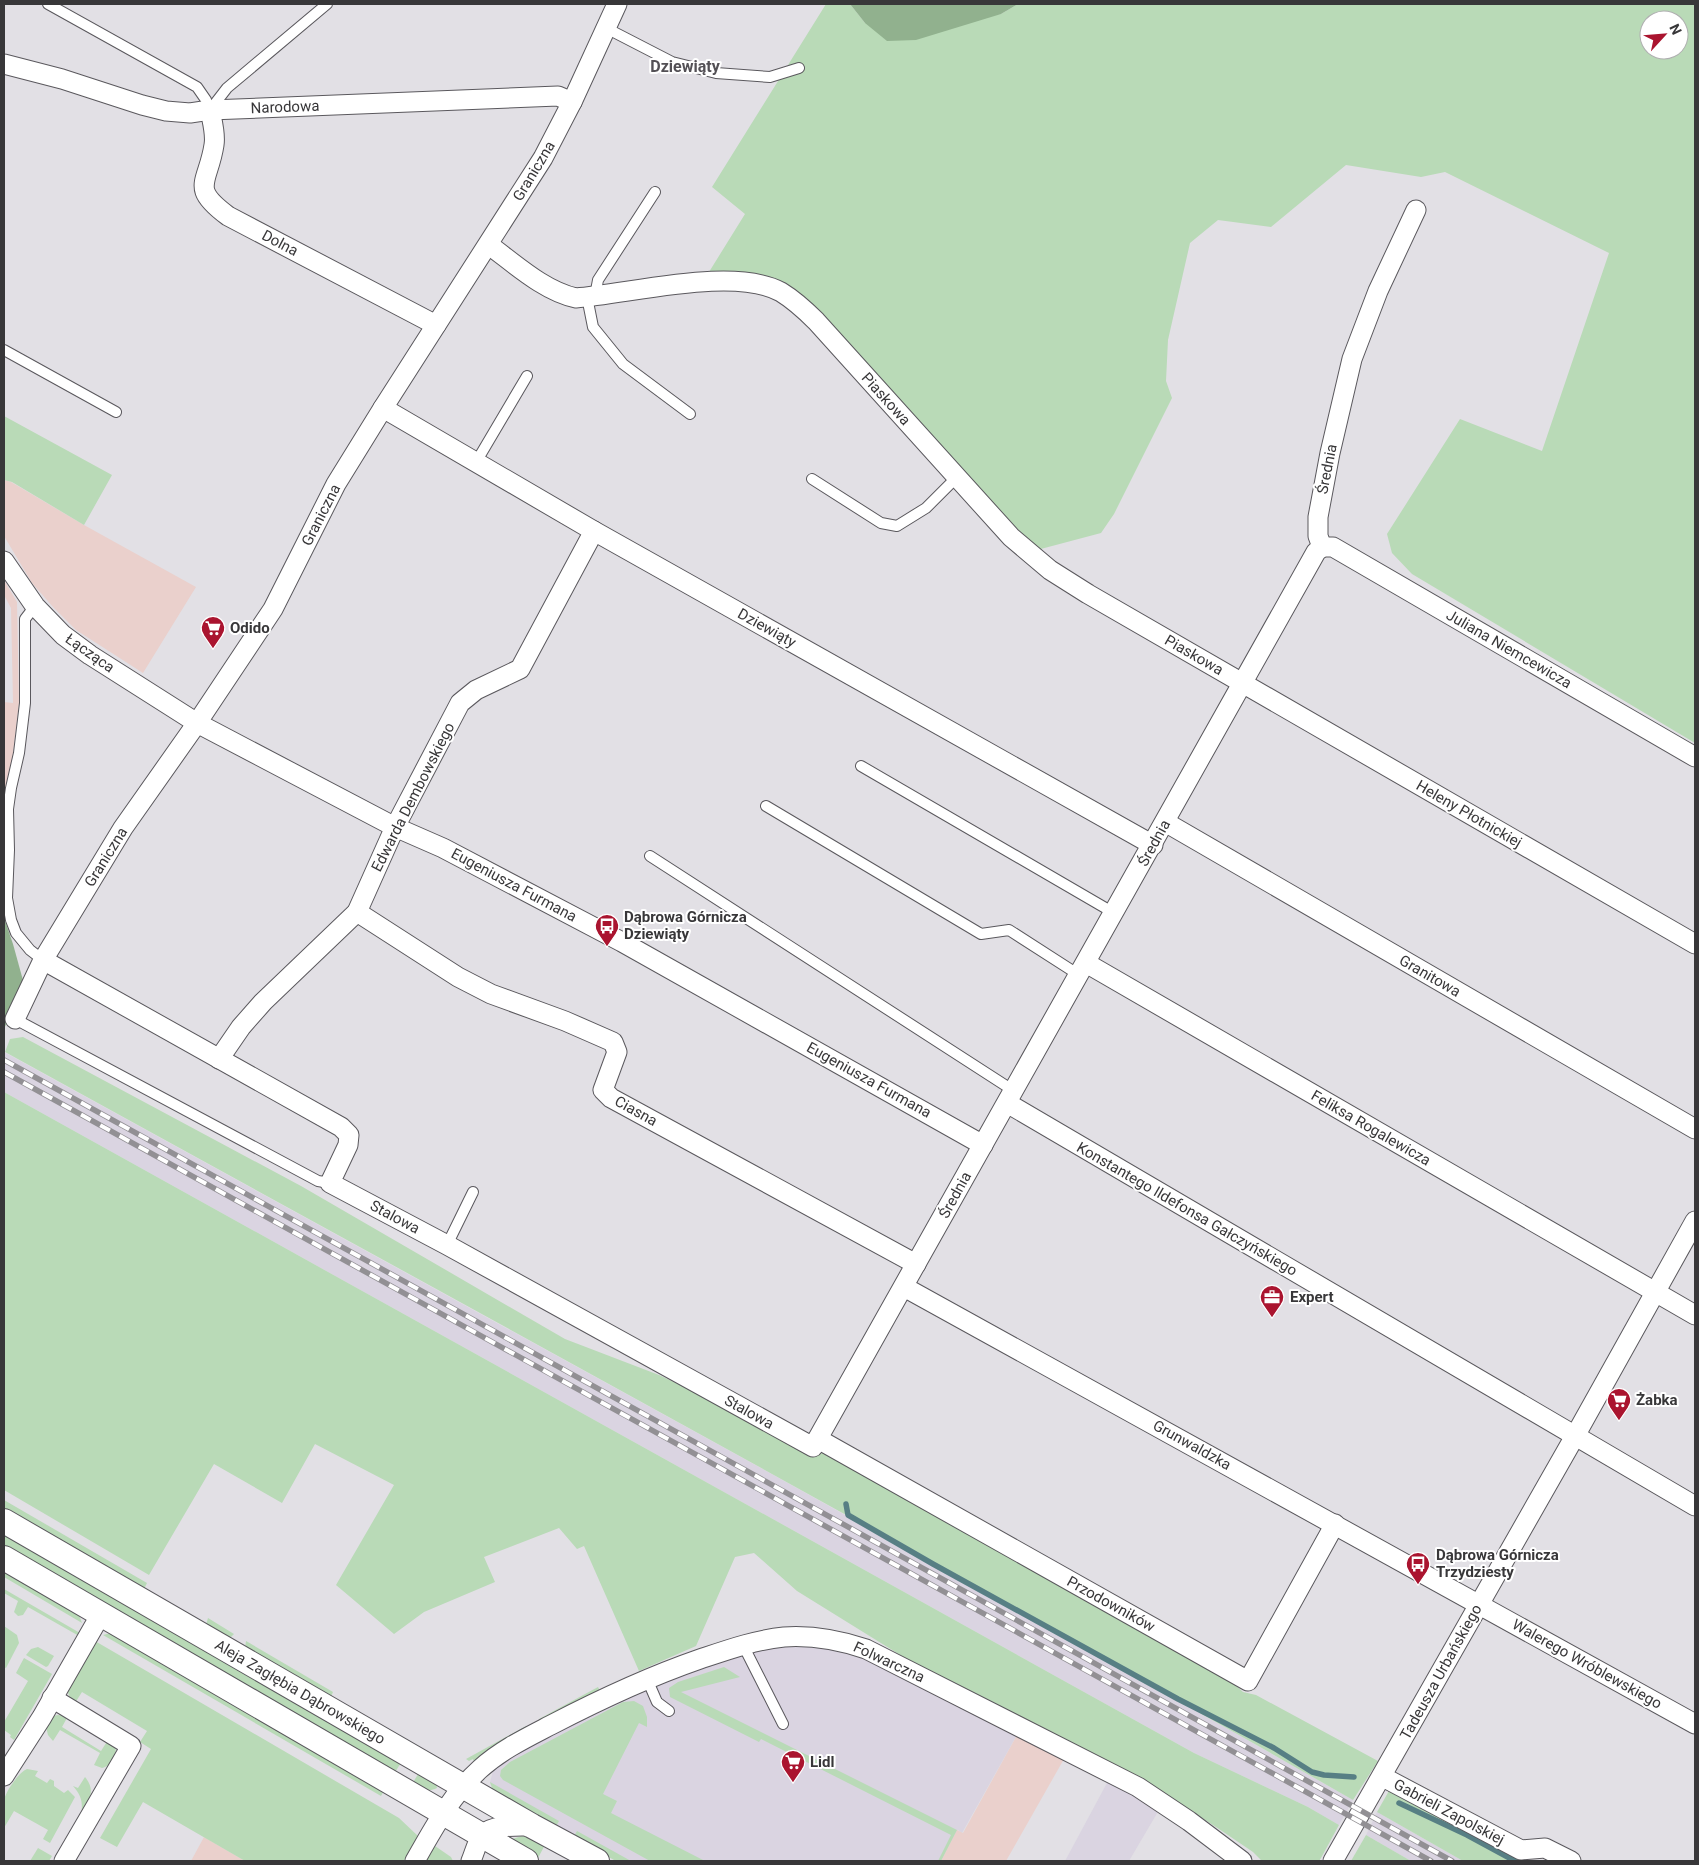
<svg xmlns="http://www.w3.org/2000/svg" width="1699" height="1865" font-family="Roboto,sans-serif">
  <style>
    .built { fill: #dad4e1 }
    .industrial { fill: #ead0cc }
    .green { fill: #b9dab7; fill-rule: evenodd }
    .forest { fill: #91b18e }
    .lines { fill: none; stroke-linecap: round; stroke-linejoin: round }
    .stream { stroke: #577f84; stroke-width: 5.5 }
    .service-casing { stroke: #5a585d; stroke-width: 12 }
    .minor-casing { stroke: #5a585d; stroke-width: 21 }
    .tertiary-casing { stroke: #5a585d; stroke-width: 26 }
    .service { stroke: #fff; stroke-width: 10 }
    .minor { stroke: #fff; stroke-width: 19 }
    .tertiary { stroke: #fff; stroke-width: 24 }
    .rail-casing { stroke: #929094; stroke-width: 5.5 }
    .rail { stroke: #fff; stroke-width: 4; stroke-dasharray: 11; stroke-linecap: butt }
    .labels { text-anchor: middle; stroke-width: 4; stroke-linejoin: round; paint-order: stroke }
    .street-label { font-size: 15px; fill: #383739; stroke: #fff }
    .poi-label { font-size: 15px; font-weight: bold; fill: #383739; stroke: #fff; text-anchor: start }
    .neighbourhood-label { font-size: 16px; font-weight: bold; fill: #535055; stroke: #fff }
  </style>
  <rect width="100%" height="100%" fill="#e2e0e5"/>
  <g class="built">
    <polygon points="4,1052 777,1477 1198,1712 1353,1800 1339,1825 1308,1807 1194,1753 4,1092"/>
    <polygon points="805,1643 850,1652 1017,1735 962,1833 958,1830 941,1861 616,1861 555,1828 491,1786 490,1782 493,1771 504,1761 587,1715 672,1676 752,1649"/>
    <polygon points="1108,1781 1159,1810 1129,1861 1065,1861"/>
    <polygon points="1377,1812 1463,1861 1411,1861 1366,1835"/>
  </g>
  <g class="industrial">
    <polygon points="4,480 11,482 84,525 196,587 143,673 76,630 53,607 32,583 4,536"/>
    <polygon points="4,580 17,602 19,703 4,827 4,702 13,703 11,608 4,595"/>
    <polygon points="1017,1735 1064,1759 1006,1861 941,1861 957,1830 963,1833"/>
    <polygon points="204,1837 245,1861 191,1861"/>
  </g>
  <g class="green">
    <path d="M826,4H850L865,23L1001,14L1018,4H1695V743L1412,574L1392,553L1387,534L1460,419L1542,451L1609,253L1445,172L1421,177L1346,165L1271,227L1218,220L1190,243L1168,340L1166,381L1172,398L1114,514L1101,533L1037,550L775,281L758,275L709,272L745,214L712,187ZM1649,20H1679V50H1649Z"/>
    <polygon points="4,416 112,475 84,525 12,482 4,480"/>
    <path d="M23,1037L301,1186L565,1339L659,1375L756,1421L812,1456L833,1450L1227,1677L1243,1692L1256,1695L1378,1761L1353,1800C907,1545 455,1300 5,1052L10,1039Z"/>
    <polygon points="4,1092 1194,1753 1308,1807 1339,1825 1321,1858 1319,1861 1262,1861 1253,1852 1216,1827 1149,1784 926,1671 797,1591 754,1553 735,1557 696,1646 639,1671 584,1546 577,1549 559,1528 484,1557 495,1582 424,1612 394,1634 336,1585 394,1485 315,1444 282,1503 214,1464 149,1575 4,1490"/>
    <polygon points="4,1500 147,1583 143,1591 4,1511"/>
    <polygon points="4,1530 402,1761 394,1774 4,1549"/>
    <polygon points="4,1568 79,1615 82,1623 4,1577"/>
    <polygon points="4,1589 80,1633 79,1636 28,1607 23,1615 18,1616 14,1612 18,1601 4,1593"/>
    <polygon points="208,1618 234,1634 230,1638 206,1625"/>
    <polygon points="4,1626 17,1635 19,1643 6,1668 4,1667"/>
    <polygon points="107,1634 115,1634 385,1789 381,1796 103,1635"/>
    <polygon points="95,1641 399,1818 418,1836 404,1861 245,1861 143,1802 117,1847 100,1838 151,1749 140,1742 147,1731 82,1692 75,1703 70,1698 67,1690"/>
    <polygon points="246,1641 333,1692 330,1699 245,1648"/>
    <polygon points="38,1647 54,1656 48,1666 46,1667 26,1655 31,1649"/>
    <polygon points="24,1658 52,1674 14,1740 10,1737 11,1735 4,1730 4,1722 28,1681 16,1673"/>
    <polygon points="724,1667 740,1677 681,1692 957,1830 941,1861 938,1861 951,1835 761,1739 759,1742 670,1697 669,1688 678,1682"/>
    <polygon points="598,1687 600,1691 541,1722 539,1719"/>
    <polygon points="634,1701 643,1706 647,1717 647,1727 639,1723 603,1794 617,1801 611,1813 705,1861 650,1861 503,1780 500,1776 501,1770 510,1762 623,1702"/>
    <path d="M58,1715L68,1716L62,1727L101,1751L108,1740L115,1745C118,1755 112,1766 102,1768L94,1765L100,1753L60,1730L53,1741L48,1735L46,1727L53,1716Z"/>
    <polygon points="526,1726 527,1730 474,1762 473,1759 469,1761 466,1759"/>
    <path d="M27,1769L38,1771L35,1776L47,1783L50,1779L54,1781V1786L64,1793L68,1790L75,1797L50,1843L43,1839L48,1830L14,1811L4,1828C4,1819 2,1808 4,1800C6,1791 19,1772 27,1769Z"/>
    <path d="M420,1771L436,1783L437,1788C428,1793 420,1788 412,1784Z"/>
    <path d="M85,1777C97,1791 88,1802 81,1816C83,1803 82,1796 73,1786L78,1788Z"/>
    <polygon points="490,1782 559,1821 555,1828 493,1791"/>
    <polygon points="1390,1789 1528,1861 1463,1861 1377,1812"/>
    <polygon points="577,1831 631,1861 616,1861 573,1838"/>
    <polygon points="1366,1835 1411,1861 1351,1861"/>
    <polygon points="522,1836 530,1837 546,1843 538,1858 509,1842 509,1840"/>
    <polygon points="435,1846 451,1857 453,1861 425,1861"/>
    <polygon points="38,1848 52,1856 49,1861 30,1861"/>
  </g>
  <g class="forest">
    <polygon points="850,4 1018,4 1001,14 916,40 887,41 865,23"/>
    <polygon points="4,918 13,944 24,984 4,1029"/>
  </g>
  <g class="lines">
    <g class="stream">
      <polyline points="846,1504 848,1515 933,1564 1178,1699 1274,1748 1312,1772 1324,1775 1354,1777"/>
      <polyline points="1399,1803 1467,1835 1515,1861"/>
    </g>
    <g class="service-casing">
      <g id="service">
        <polyline points="48,4 197,87 206,100 210,110"/>
        <polyline points="606,28 672,62 716,73 770,77 799,68"/>
        <polyline points="210,110 227,88 327,4"/>
        <polyline points="595,296 598,280 655,192"/>
        <polyline points="587,297 593,327 623,364 690,414"/>
        <polyline points="4,350 116,412"/>
        <polyline points="475,464 527,376"/>
        <polyline points="812,479 881,523 897,526 926,508 957,477"/>
        <polyline points="35,606 25,619 25,703 19,753 11,788 8,809 9,850 7,898 11,920 16,933 30,950 43,960"/>
        <polyline points="861,766 1114,913"/>
        <polyline points="766,806 981,934 1009,930 1079,975"/>
        <polyline points="650,856 1014,1091"/>
        <polyline points="15,1019 318,1181 330,1183"/>
        <polyline points="447,1245 473,1192"/>
        <polyline points="743,1645 783,1724"/>
        <polyline points="647,1679 657,1702 669,1711"/>
      </g>
    </g>
    <g class="minor-casing">
      <g id="minor">
        <polyline points="4,64 62,79 142,105 166,111 190,113 210,110 558,96 572,102"/>
        <path d="M210,110C212,121 216,134 214,145C208,184 189,187 228,216L436,325"/>
        <path d="M489,245C515,264 544,291 576,298C630,294 734,266 781,292C794,300 805,310 816,321L1011,537L1050,570L1088,594L1695,944"/>
        <polyline points="383,408 594,531 1153,845"/>
        <polyline points="1322,547 1333,547 1695,757"/>
        <polyline points="1322,547 1318,536 1318,517 1330,453 1352,359 1378,291 1416,210"/>
        <polyline points="4,561 35,606 63,635 90,655 197,723 395,827 443,848 622,942 983,1145"/>
        <polyline points="1165,822 1695,1129"/>
        <polyline points="357,912 458,977 491,994 565,1021 613,1042 617,1052 603,1090 611,1098 916,1264"/>
        <polyline points="43,960 341,1127 349,1135 348,1145 330,1183 447,1245 813,1447 1316,552 1322,547"/>
        <polyline points="1086,963 1695,1315"/>
        <polyline points="15,1019 43,960 123,828 197,723 273,609 336,484 383,408 543,158 572,102 617,4"/>
        <polyline points="219,1059 241,1027 263,1002 357,912 395,827 460,703 476,690 520,669 594,531"/>
        <polyline points="1007,1103 1695,1506"/>
        <polyline points="904,1287 1695,1724"/>
        <polyline points="818,1439 1248,1681 1335,1524"/>
        <polyline points="52,1698 131,1746 64,1861"/>
        <polyline points="4,1776 42,1717 101,1614"/>
        <polyline points="1383,1777 1521,1850 1545,1848 1571,1861"/>
        <path d="M415,1861C433,1829 452,1794 480,1769C501,1750 526,1738 551,1725C599,1700 648,1677 700,1659C727,1650 755,1640 784,1637C812,1635 839,1640 866,1649L1138,1787L1189,1821L1242,1861"/>
        <path d="M471,1861C474,1854 477,1842 482,1835C492,1824 519,1826 532,1826"/>
        <polyline points="1333,1861 1575,1436 1695,1221"/>
      </g>
    </g>
    <g class="tertiary-casing">
      <g id="tertiary">
        <polyline points="4,1521 532,1826 597,1861"/>
        <polyline points="4,1558 526,1861"/>
      </g>
    </g>
    <use href="#service" class="service"/>
    <use href="#minor" class="minor"/>
    <use href="#tertiary" class="tertiary"/>
    <g class="rail-casing">
      <g id="rail">
        <polyline points="4,1060 1452,1861"/>
        <polyline points="4,1072 1431,1861"/>
      </g>
    </g>
    <use href="#rail" class="rail"/>
  </g>
  <defs>
    <g id="supermarket-pin" transform="scale(1.25)"><path d="M0 17L-7.5 6A9.5 9.5 0 1 1 7.5 6Z" fill="#aa142f" stroke="#fff"/><path d="M-6-5.5h2.5l.6 2H6L4.5 2H-2.5L-4.4-4H-6ZM-1.5 3.2a1.3 1.3 0 1 0 .1 0ZM3 3.2a1.3 1.3 0 1 0 .1 0Z" fill="#fff"/></g>
    <g id="bus-pin" transform="scale(1.25)"><path d="M0 17L-7.5 6A9.5 9.5 0 1 1 7.5 6Z" fill="#aa142f" stroke="#fff"/><path d="M-5-6H5V4H4V6H2V4H-2V6H-4V4H-5ZM-3.5-4V0h7V-4ZM-3.5 1.2v1.5H-2V1.2ZM2 1.2v1.5H3.5V1.2Z" fill="#fff"/></g>
    <g id="office-pin" transform="scale(1.25)"><path d="M0 17L-7.5 6A9.5 9.5 0 1 1 7.5 6Z" fill="#aa142f" stroke="#fff"/><path d="M-6-3h4V-5.5h4V-3h4V5H-6ZM-1-4.5V-3h2v-1.5ZM-6 0V1H6V0Z" fill="#fff"/></g>
  </defs>
  <g fill-rule="evenodd">
    <use href="#supermarket-pin" x="213" y="628"/>
    <use href="#bus-pin" x="607" y="926"/>
    <use href="#office-pin" x="1272" y="1297"/>
    <use href="#supermarket-pin" x="1619" y="1400"/>
    <use href="#bus-pin" x="1418" y="1564"/>
    <use href="#supermarket-pin" x="793" y="1762"/>
  </g>
  <g class="labels">
    <g class="street-label">
      <text transform="translate(285 107) rotate(-2)" y="5">Narodowa</text>
      <text transform="translate(534 171) rotate(-59)" y="5">Graniczna</text>
      <text transform="translate(280 243) rotate(28)" y="5">Dolna</text>
      <text transform="translate(886 399) rotate(48)" y="5">Piaskowa</text>
      <text transform="translate(1327 469) rotate(-79)" y="5">Średnia</text>
      <text transform="translate(321 515) rotate(-63)" y="5">Graniczna</text>
      <text transform="translate(767 628) rotate(29)" y="5">Dziewiąty</text>
      <text transform="translate(1509 649) rotate(30)" y="5">Juliana Niemcewicza</text>
      <text transform="translate(90 653) rotate(35)" y="5">Łącząca</text>
      <text transform="translate(1194 655) rotate(30)" y="5">Piaskowa</text>
      <text transform="translate(413 797) rotate(-63)" y="5">Edwarda Dembowskiego</text>
      <text transform="translate(1469 814) rotate(30)" y="5">Heleny Płotnickiej</text>
      <text transform="translate(1154 843) rotate(-61)" y="5">Średnia</text>
      <text transform="translate(106 857) rotate(-58)" y="5">Graniczna</text>
      <text transform="translate(514 885) rotate(28)" y="5">Eugeniusza Furmana</text>
      <text transform="translate(1430 976) rotate(30)" y="5">Granitowa</text>
      <text transform="translate(869 1080) rotate(29)" y="5">Eugeniusza Furmana</text>
      <text transform="translate(636 1111) rotate(29)" y="5">Ciasna</text>
      <text transform="translate(1371 1128) rotate(30)" y="5">Feliksa Rogalewicza</text>
      <text transform="translate(955 1195) rotate(-61)" y="5">Średnia</text>
      <text transform="translate(1187 1209) rotate(30)" y="5">Konstantego Ildefonsa Gałczyńskiego</text>
      <text transform="translate(395 1217) rotate(28)" y="5">Stalowa</text>
      <text transform="translate(749 1412) rotate(29)" y="5">Stalowa</text>
      <text transform="translate(1192 1445) rotate(29)" y="5">Grunwaldzka</text>
      <text transform="translate(1111 1604) rotate(29)" y="5">Przodowników</text>
      <text transform="translate(889 1662) rotate(25)" y="5">Folwarczna</text>
      <text transform="translate(1587 1664) rotate(29)" y="5">Walerego Wróblewskiego</text>
      <text transform="translate(1441 1672) rotate(-61)" y="5">Tadeusza Urbańskiego</text>
      <text transform="translate(300 1692) rotate(30)" y="5">Aleja Zagłębia Dąbrowskiego</text>
      <text transform="translate(1449 1812) rotate(28)" y="5">Gabrieli Zapolskiej</text>
    </g>
    <g class="poi-label">
      <text x="230" y="633">Odido</text>
      <text x="624" y="922">Dąbrowa Górnicza<tspan x="624" dy="17">Dziewiąty</tspan></text>
      <text x="1290" y="1302">Expert</text>
      <text x="1636" y="1405">Żabka</text>
      <text x="1436" y="1560">Dąbrowa Górnicza<tspan x="1436" dy="17">Trzydziesty</tspan></text>
      <text x="810" y="1767">Lidl</text>
    </g>
    <g class="neighbourhood-label">
      <text x="685" y="72">Dziewiąty</text>
    </g>
  </g>
  <rect width="1699" height="1865" fill="none" stroke="#383739" stroke-width="10"/>
  <g transform="translate(1664 35) rotate(64)"><circle r="24" fill="#ffffff" stroke="#afafb0"/>
  <path d="M0-4L9 19L0 12L-9 19Z" fill="#aa142f"/>
  <text y="-8" font-size="14" font-weight="bold" text-anchor="middle" fill="#383739">N</text>
  </g>
</svg>
